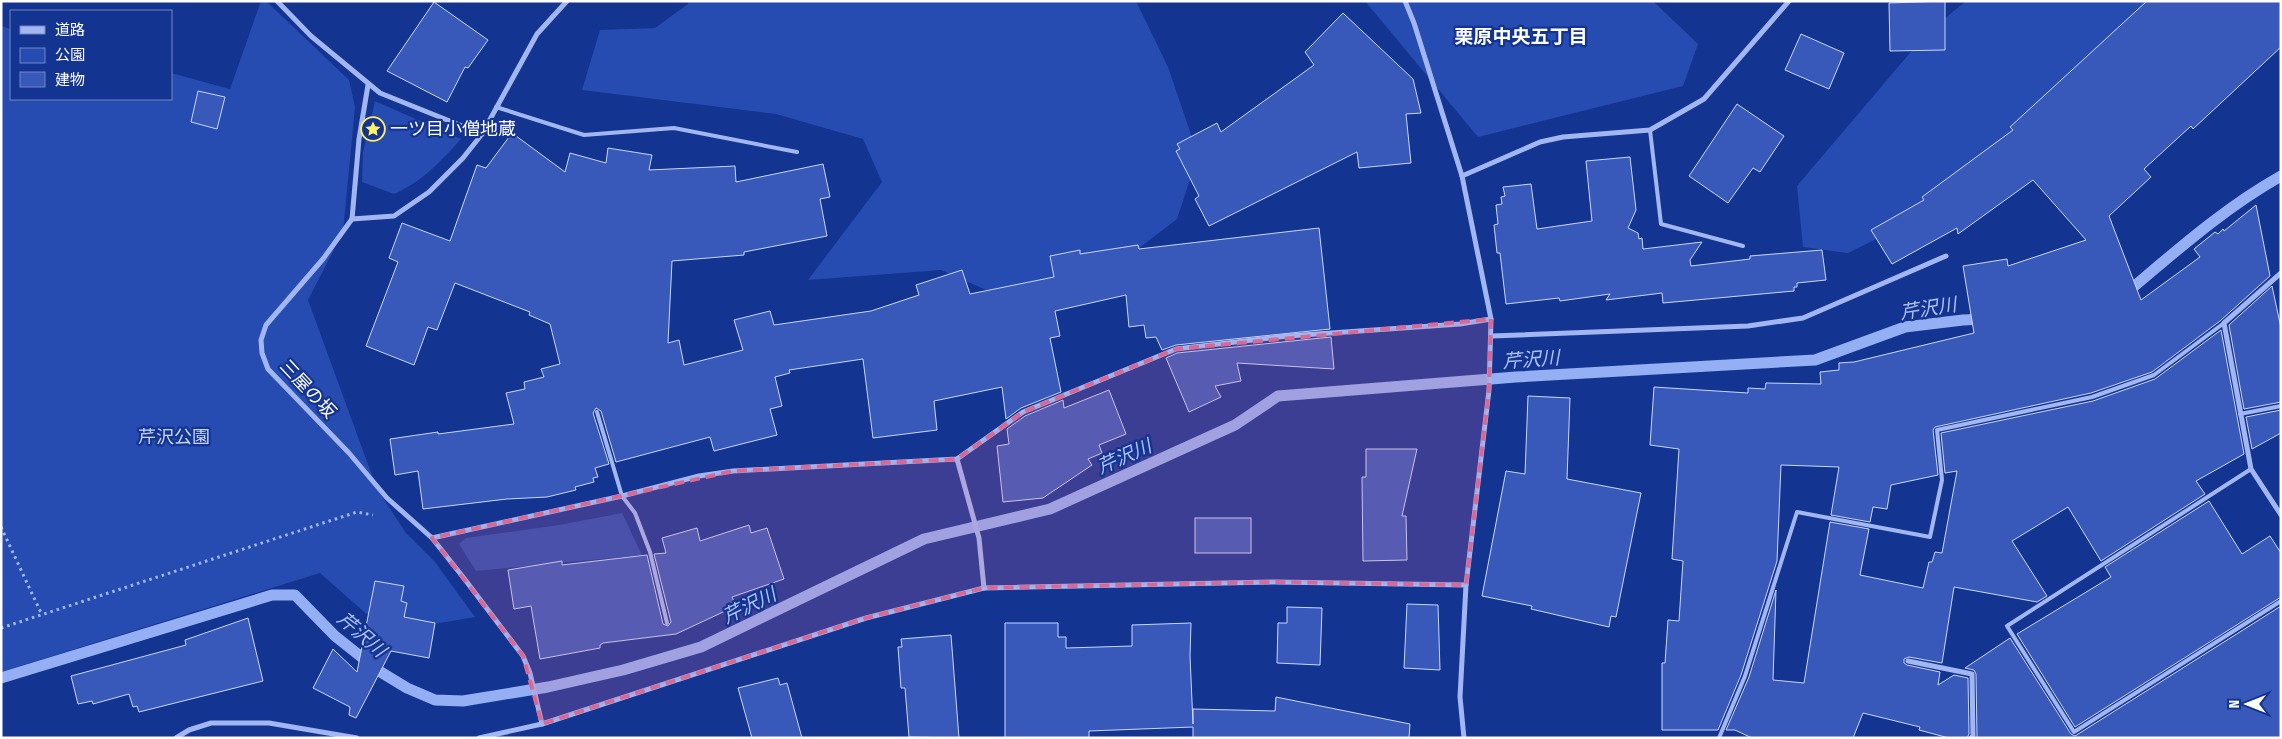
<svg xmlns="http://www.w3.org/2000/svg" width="2282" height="739" font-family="'Fira Sans Condensed','Noto Sans JP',sans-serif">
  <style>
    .green { fill: #264bb1 }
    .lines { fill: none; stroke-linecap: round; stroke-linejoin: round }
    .stream { stroke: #94aff4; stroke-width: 11 }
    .building { fill: #3859b9; stroke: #c9d7fc }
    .path { stroke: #a2b7f1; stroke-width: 3; stroke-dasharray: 2.5 4; stroke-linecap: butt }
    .service { stroke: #a2b7f1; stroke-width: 4 }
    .minor { stroke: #a2b7f1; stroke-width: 5 }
    .marked { fill: #d76994; fill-opacity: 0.2; stroke: #d76994; stroke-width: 4; stroke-dasharray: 10 6; stroke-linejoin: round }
    .labels { text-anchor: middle; stroke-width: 4.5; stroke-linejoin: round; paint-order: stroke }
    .poi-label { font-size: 18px; fill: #fff; stroke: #143492; text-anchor: start }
    .street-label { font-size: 18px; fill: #fff; stroke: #143492 }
    .park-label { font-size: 18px; fill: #c9d7fc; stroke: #143492 }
    .neighbourhood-label { font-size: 19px; font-weight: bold; fill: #fff; stroke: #143492 }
    .water-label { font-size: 19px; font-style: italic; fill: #aec2f8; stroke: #143492 }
  </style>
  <rect width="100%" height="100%" fill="#143492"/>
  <g class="green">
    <polygon points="261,1 266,1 349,80 355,107 343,232 308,300 377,489 406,533 435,562 475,617 387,632 320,573 1,672 1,26 11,29 11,99 171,99 171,73 230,89"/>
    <polygon points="688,1 1136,1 1168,67 1198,155 1177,219 1100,278 1011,301 941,270 808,280 882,182 863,139 776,114 582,90 600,30 655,28 688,4"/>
    <polygon points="1365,1 1653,1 1698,44 1683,86 1478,137"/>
    <polygon points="1966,1 2198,1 1992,181 1848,253 1803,247 1797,186 1926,34"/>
    <path d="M375,101L461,139C441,161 422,182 394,194L362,182L363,152Z"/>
    <polygon points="622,513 642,555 476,571 459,544 466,538 559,525"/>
  </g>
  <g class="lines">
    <g class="stream">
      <path d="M2125,294C2175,252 2224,208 2281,176"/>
      <polyline points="1,678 272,595 295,595 335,636 379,671 407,688 435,700 463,701 548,687 623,670 701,647 924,539 1050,509 1235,425 1278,396 1516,377 1815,360 1905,327 1963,320 1986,319"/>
    </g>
  </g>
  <g class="building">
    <polygon points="1945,1 1945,50 1890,51 1889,3"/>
    <polygon points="2147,1 2281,1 2281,47 2193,129 2191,126 2144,169 2151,177 2109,216 2141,300 2200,257 2194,249 2215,232 2218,234 2223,229 2224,231 2256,205 2270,276 2220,321 2152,372 2091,393 1935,427 1933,430 1938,475 1891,485 1887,509 1873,507 1870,522 1831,515 1839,467 1781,465 1777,561 1741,675 1718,730 1662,730 1662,663 1665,663 1668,620 1679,621 1683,561 1672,559 1679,449 1650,445 1654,387 1748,393 1748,388 1765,389 1766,383 1821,384 1820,372 1839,370 1839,363 1854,362 1974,333 1963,266 2007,259 2008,266 2086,240 2033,180 1958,234 1957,228 1892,264 1871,230 1924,200 1922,197 2013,130 2010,127"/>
    <polygon points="434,2 488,40 468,68 465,67 447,102 387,71"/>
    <polygon points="1343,13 1413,79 1421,113 1406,114 1411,163 1359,168 1357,152 1209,226 1195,199 1199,196 1176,151 1180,149 1177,144 1217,123 1221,132 1314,65 1305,52"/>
    <polygon points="1801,34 1844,53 1829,89 1785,70"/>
    <polygon points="198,91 225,97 217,129 191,122"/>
    <polygon points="1737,104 1784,136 1760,172 1753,168 1728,203 1689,176"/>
    <polygon points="512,133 565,172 570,153 606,163 608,148 652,155 649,170 735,166 736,182 823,164 830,197 820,199 827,236 744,252 744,255 672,261 668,343 679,340 684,365 743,350 734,320 770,311 774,325 871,311 919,295 916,285 962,270 970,294 1054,277 1050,256 1080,250 1080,254 1138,245 1139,249 1319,228 1330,329 1176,345 1162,350 1156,337 1146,338 1144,325 1129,327 1126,295 1055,311 1060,336 1050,338 1061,392 1021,408 1006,419 1002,387 934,401 937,430 873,438 863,359 789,370 790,373 775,377 782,406 770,409 777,435 714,451 710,437 616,462 601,411 596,408 593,413 609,464 595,468 598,477 593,478 594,482 575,487 576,490 547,497 507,499 423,509 418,471 395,475 390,439 438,432 438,434 514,424 506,393 525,389 524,382 544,377 541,369 560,364 550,324 529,315 530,312 455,283 437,330 428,327 414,365 366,346 398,262 389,258 402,223 450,241 477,165 486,168"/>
    <polygon points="1630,157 1636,210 1628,228 1638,233 1639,239 1642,238 1643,249 1702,242 1690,260 1691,266 1750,259 1750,256 1822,250 1826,280 1797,283 1797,287 1794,287 1794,291 1663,303 1662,293 1606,300 1610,294 1560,301 1559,298 1506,304 1500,253 1497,253 1494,225 1498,224 1496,205 1502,204 1501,197 1505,196 1503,187 1531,184 1537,229 1592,221 1586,161"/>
    <polygon points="2272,286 2281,328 2281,402 2244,409 2229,325"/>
    <polygon points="2221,330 2244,454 2196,481 2205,494 2101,561 2068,507 2012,541 2047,596 2037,602 1954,587 1942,663 1909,657 1904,659 1904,663 1907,665 1940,672 1938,685 1954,675 1968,678 1969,734 1967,738 1949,738 1919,730 1920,727 1863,713 1853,738 1752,738 1735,730 1726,730 1749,677 1776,590 1773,680 1804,683 1830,522 1869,529 1860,575 1923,588 1929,562 1932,562 1935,552 1942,553 1957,471 1945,473 1941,433 2093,401 2155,379"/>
    <polygon points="1331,337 1334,369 1237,363 1241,381 1215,386 1221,397 1189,412 1166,358 1177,353"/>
    <polygon points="1109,390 1126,434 1099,445 1102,453 1088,459 1092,465 1043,498 1003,502 997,446 1009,444 1007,429 1025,416 1063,400 1064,408"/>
    <polygon points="1528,396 1570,398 1567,479 1641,493 1616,617 1611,616 1609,627 1531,609 1532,606 1482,596 1506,471 1525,474"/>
    <polygon points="2281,410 2281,433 2252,449 2246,417"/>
    <polygon points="1366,449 1417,449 1402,516 1406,516 1407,560 1363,561 1362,477 1366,477"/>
    <polygon points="2209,501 2242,554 2270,536 2281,553 2281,597 2075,727 2017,634 2111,577 2105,567"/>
    <rect x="1195" y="518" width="56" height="35"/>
    <polygon points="749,525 751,533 767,528 784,579 732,597 736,606 676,634 603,643 600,645 600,648 540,659 531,606 514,609 508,570 562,561 562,565 647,555 663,624 668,626 671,622 654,554 666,553 662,538 697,528 700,541"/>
    <polygon points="375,581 404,586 401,601 407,603 404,617 435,623 429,658 391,651 356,718 349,715 350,707 313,688 333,649 357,672"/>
    <polygon points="1407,604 1438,605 1440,670 1404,668"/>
    <polygon points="2281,606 2281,738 1977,738 1976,674 1974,670 1965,668 2010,638 2071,734 2075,736"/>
    <polygon points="1287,607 1322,608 1320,665 1277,663 1278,623 1287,623"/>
    <polygon points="248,618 263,681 139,712 137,706 133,707 129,694 93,704 92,701 78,704 71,676 186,645 185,640"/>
    <polygon points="1005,623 1058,623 1058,637 1066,637 1066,648 1132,646 1132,625 1191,623 1190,656 1193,724 1193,709 1275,711 1276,697 1410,724 1409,738 1193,738 1193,727 1089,731 1089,738 1005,738"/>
    <polygon points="951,635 959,738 909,737 905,688 901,688 898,647 902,647 901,639"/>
    <polygon points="778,678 780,685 787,683 802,738 752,738 738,688"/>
  </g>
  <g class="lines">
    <g class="path">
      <polyline points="1,527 42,615"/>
      <polyline points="1,628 357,512 373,515"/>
    </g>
    <g class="service">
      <polyline points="496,107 584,135 674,128 797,152"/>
      <polyline points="1650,130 1661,224 1743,246"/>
      <polyline points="597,412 622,496 635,513 650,552 667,623"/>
      <polyline points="2240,414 2281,406"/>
      <polyline points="2251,469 2007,626 2074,732 2281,601"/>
      <polyline points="1719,738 1745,676 1797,512 1930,537 1942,480 1937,430 2092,397 2154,375 2224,323"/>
    </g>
    <g class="minor">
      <polyline points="277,1 311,36 380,93 482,134"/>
      <polyline points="1405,1 1414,23 1462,176 1491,319 1489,390 1466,585 1460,697 1464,738"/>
      <polyline points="1462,176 1540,142 1563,137 1650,130 1704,99 1789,1"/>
      <polyline points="352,219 323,259 266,325 261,340 262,353 268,369 349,453 387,498 432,538 463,577 523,656 530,673 542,724"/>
      <polyline points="352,219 394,216 429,192 463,158 482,134 537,34 567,1"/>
      <polyline points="352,219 359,139 368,85"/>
      <polyline points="2281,273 2224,323 2251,469 2281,515"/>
      <polyline points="1492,336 1748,326 1803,318 1946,256"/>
      <polyline points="957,459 979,538 984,588"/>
      <polyline points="432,538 622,496 699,476 733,471 957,459 1023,412 1176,349 1288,336 1460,324 1491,319"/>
      <polyline points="1908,661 1972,674 1973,736 1971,738"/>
      <polyline points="176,738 189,730 211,723 269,723 357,738"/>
      <polyline points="479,738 542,724 866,618 984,588 1276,582 1466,585"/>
    </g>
  </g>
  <path class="marked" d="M1491,319L1489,390L1466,585L1276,582L984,588L866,618L542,724L523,656L432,538L733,471L957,459L1023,412L1176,349Z"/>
  <defs>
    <g id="sight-ring" transform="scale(1.25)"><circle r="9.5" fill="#143492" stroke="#ffef62" stroke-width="1.5"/><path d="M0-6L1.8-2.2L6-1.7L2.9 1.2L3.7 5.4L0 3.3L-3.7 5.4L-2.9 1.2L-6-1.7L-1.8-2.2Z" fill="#ffef62"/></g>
  </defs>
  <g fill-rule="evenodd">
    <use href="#sight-ring" x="373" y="129"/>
  </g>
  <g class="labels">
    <g class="poi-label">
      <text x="390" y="135">一ツ目小僧地蔵</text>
    </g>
    <g class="street-label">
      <text transform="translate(308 389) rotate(47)" y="6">三屋の坂</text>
    </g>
    <g class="park-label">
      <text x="174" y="443">芹沢公園</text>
    </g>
    <g class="neighbourhood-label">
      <text x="1521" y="43">栗原中央五丁目</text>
    </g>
    <g class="water-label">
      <text transform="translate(1928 308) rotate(-9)" y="7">芹沢川</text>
      <text transform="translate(1531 359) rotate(-4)" y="7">芹沢川</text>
      <text transform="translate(1124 456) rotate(-24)" y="7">芹沢川</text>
      <text transform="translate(749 605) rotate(-26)" y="7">芹沢川</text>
      <text transform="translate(362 634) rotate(41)" y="7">芹沢川</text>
    </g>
  </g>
  <rect width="2282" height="739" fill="none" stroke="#ffffff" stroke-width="5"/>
  <rect x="10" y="10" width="162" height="90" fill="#143492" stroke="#7285be"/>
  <rect x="20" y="26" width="25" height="8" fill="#a2b7f1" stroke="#7285be"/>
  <text x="55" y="35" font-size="15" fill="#ffffff">道路</text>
  <rect x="20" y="48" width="25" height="15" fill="#264bb1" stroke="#7285be"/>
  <text x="55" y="60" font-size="15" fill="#ffffff">公園</text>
  <rect x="20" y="72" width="25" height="15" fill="#3859b9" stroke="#7285be"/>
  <text x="55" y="85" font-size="15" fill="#ffffff">建物</text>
  <g transform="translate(2247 704) rotate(270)" stroke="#143492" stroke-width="4" paint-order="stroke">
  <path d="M0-4L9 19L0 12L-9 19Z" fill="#ffffff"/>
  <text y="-8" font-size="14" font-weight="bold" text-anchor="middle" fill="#ffffff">N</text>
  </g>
</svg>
